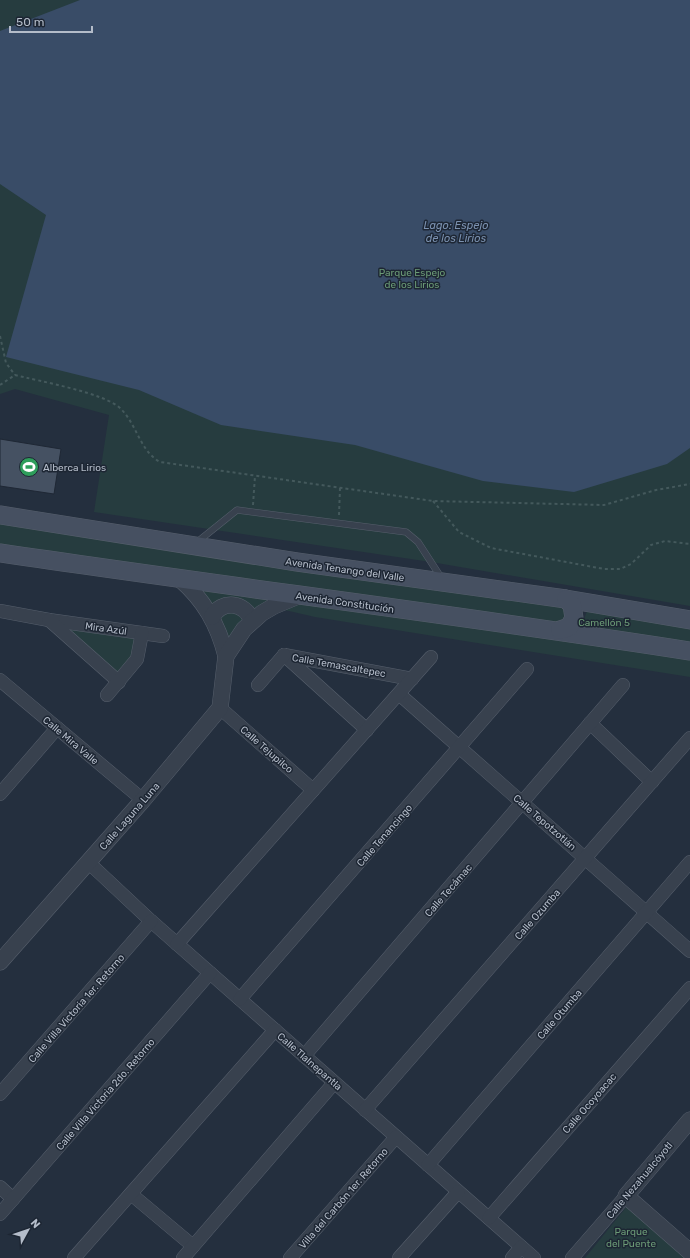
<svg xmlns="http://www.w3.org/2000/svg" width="690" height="1258" font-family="Rubik,sans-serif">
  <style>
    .green { fill: #263c3f }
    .water { fill: #394c67 }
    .building { fill: #455162; stroke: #1f2835 }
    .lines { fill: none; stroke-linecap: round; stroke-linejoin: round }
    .service-casing { stroke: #565f6c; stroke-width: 7 }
    .minor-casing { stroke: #565f6c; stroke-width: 14 }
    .tertiary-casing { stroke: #565f6c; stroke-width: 17 }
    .secondary-casing { stroke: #565f6c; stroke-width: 19 }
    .path { stroke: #44595c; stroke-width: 2; stroke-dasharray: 3 3; stroke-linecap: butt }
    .service { stroke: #38414e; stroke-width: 6 }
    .minor { stroke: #38414e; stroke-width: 13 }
    .tertiary { stroke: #38414e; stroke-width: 16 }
    .secondary { stroke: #465061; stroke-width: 18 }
    .labels { text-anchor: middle; stroke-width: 3; stroke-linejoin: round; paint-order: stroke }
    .park-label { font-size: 10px; fill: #6b9a76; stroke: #1d2633 }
    .poi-label { font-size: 10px; fill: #b4bcc9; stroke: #1d2633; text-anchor: start }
    .street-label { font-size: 10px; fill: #b4bcc9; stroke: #1d2633 }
    .water-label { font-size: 11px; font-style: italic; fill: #7c92b1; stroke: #1d2633 }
  </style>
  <rect width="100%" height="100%" fill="#242f3e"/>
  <g class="green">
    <polygon points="0,0 690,0 690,606 431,562 94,512 109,415 15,389 0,394"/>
    <polygon points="0,517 565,601 569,626 0,551"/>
    <polygon points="188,583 286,598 252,615 248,610 212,612"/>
    <polygon points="288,602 690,654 690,677 315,617 276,608"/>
    <polygon points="222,610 246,615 228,645 217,615"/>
    <polygon points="587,611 690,622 690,650 586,628 584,619"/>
    <polygon points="57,623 139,635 136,658 120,678"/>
    <polygon points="628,1205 686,1258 585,1258"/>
  </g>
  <polygon class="water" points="80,0 690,0 690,448 667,464 574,492 483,481 355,445 221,425 139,390 6,357 46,215 0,184 0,31"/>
  <polygon class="building" points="0,439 61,449 54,494 0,486"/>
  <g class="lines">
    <g class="service-casing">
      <polyline id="service" points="196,543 237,510 406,532 418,542 442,579"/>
    </g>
    <g class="minor-casing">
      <g id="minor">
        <polyline points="0,611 49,620 163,636"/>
        <polyline points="49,620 119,682"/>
        <polyline points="284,655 412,679"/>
        <polyline points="284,655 367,730"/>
        <polyline points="0,680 143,800"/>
        <polyline points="258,685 284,655"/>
        <polyline points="399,694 690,951"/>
        <polyline points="107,695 137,659 142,633"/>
        <polyline points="220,708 313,790"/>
        <polyline points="590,723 652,782"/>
        <polyline points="0,794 57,728"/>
        <polyline points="88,862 151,921 534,1258"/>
        <polyline points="177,944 431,657"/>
        <polyline points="240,999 527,669"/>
        <polyline points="304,1056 623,685"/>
        <polyline points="0,1094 151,921"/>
        <polyline points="365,1110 690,738"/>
        <polyline points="428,1165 690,862"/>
        <polyline points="0,1187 13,1199"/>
        <polyline points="131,1194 193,1246"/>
        <polyline points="0,1214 210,973"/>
        <polyline points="489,1218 690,988"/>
        <polyline points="74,1258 275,1030"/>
        <polyline points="183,1258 334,1083"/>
        <polyline points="290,1258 396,1137"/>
        <polyline points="399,1258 458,1192"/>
        <polyline points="512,1258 521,1247"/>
        <polyline points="572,1258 626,1196"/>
      </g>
    </g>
    <g class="tertiary-casing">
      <g id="tertiary">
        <path d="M180,579C204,600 218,624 226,656"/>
        <path d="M212,617C222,599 245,602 252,621"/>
        <polyline points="0,962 143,800 220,708 226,656 244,629 262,613 274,606 298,596"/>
        <polyline points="690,1120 626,1196 690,1252"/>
      </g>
    </g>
    <g class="secondary-casing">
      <g id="secondary">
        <polyline points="0,515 297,562 566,599 690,620"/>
        <path d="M0,553C230,587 460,615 690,651"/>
        <polyline points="560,630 569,627 574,618 572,605 566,599"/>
      </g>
    </g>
    <g class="path">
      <polyline points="0,336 6,363 15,375"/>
      <path d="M0,385L15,375C38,381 106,393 121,409C137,425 140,451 160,462L433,501L604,505L656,490L690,484"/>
      <polyline points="433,501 459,532 491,548 604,569 620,569 631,564 651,545 665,541 690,544"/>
      <polyline points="253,505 255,476"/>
      <polyline points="339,515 340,488"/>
    </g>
    <use href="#service" class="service"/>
    <use href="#minor" class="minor"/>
    <use href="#tertiary" class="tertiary"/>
    <use href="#secondary" class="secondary"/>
  </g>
  <defs>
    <g id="stadium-disc" transform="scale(1)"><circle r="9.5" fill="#2e9e5b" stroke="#1d2633"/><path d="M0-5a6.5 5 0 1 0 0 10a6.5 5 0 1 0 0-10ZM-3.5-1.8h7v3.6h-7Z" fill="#fff"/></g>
  </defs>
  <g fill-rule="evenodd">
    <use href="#stadium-disc" x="29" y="467"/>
  </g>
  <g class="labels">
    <g class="park-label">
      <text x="412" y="276">Parque Espejo<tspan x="412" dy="12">de los Lirios</tspan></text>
      <text x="604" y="626">Camellón 5</text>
      <text x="631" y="1235">Parque<tspan x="631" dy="12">del Puente</tspan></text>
    </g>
    <g class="poi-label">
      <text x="43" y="471">Alberca Lirios</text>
    </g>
    <g class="street-label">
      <text transform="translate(345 569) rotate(8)" y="4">Avenida Tenango del Valle</text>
      <text transform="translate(345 602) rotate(8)" y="4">Avenida Constitución</text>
      <text transform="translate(106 628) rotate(8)" y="4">Mira Azúl</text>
      <text transform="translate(339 665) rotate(10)" y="4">Calle Temascaltepec</text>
      <text transform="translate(71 740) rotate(40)" y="4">Calle Mira Valle</text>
      <text transform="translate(267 749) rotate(41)" y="4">Calle Tejupilco</text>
      <text transform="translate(129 816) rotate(-49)" y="4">Calle Laguna Luna</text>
      <text transform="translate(545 822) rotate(41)" y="4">Calle Tepotzotlán</text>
      <text transform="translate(384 835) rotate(-49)" y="4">Calle Tenancingo</text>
      <text transform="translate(448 890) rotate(-49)" y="4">Calle Tecámac</text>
      <text transform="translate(537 914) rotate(-49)" y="4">Calle Ozumba</text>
      <text transform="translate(76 1008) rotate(-49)" y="4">Calle Villa Victoria 1er. Retorno</text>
      <text transform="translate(559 1014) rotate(-49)" y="4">Calle Otumba</text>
      <text transform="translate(310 1061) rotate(41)" y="4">Calle Tlalnepantla</text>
      <text transform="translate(105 1094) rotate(-49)" y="4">Calle Villa Victoria 2do. Retorno</text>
      <text transform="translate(589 1103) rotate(-49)" y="4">Calle Ocoyoacac</text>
      <text transform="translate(639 1180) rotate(-50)" y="4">Calle Nezahualcóyotl</text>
      <text transform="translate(343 1198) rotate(-49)" y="4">Villa del Carbón 1er. Retorno</text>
    </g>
    <g class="water-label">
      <text x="456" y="229">Lago: Espejo<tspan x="456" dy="13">de los Lirios</tspan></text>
    </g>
  </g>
  <g transform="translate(28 1230) rotate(50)" stroke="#1d2633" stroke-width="3" paint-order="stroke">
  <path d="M0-3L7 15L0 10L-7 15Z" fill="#b4bcc9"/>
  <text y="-6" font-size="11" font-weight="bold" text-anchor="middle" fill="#b4bcc9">N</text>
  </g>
  <path d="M10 26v6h82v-6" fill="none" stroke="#b4bcc9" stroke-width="2"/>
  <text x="16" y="26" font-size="12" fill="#b4bcc9" stroke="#1d2633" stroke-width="3" paint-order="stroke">50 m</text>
</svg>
